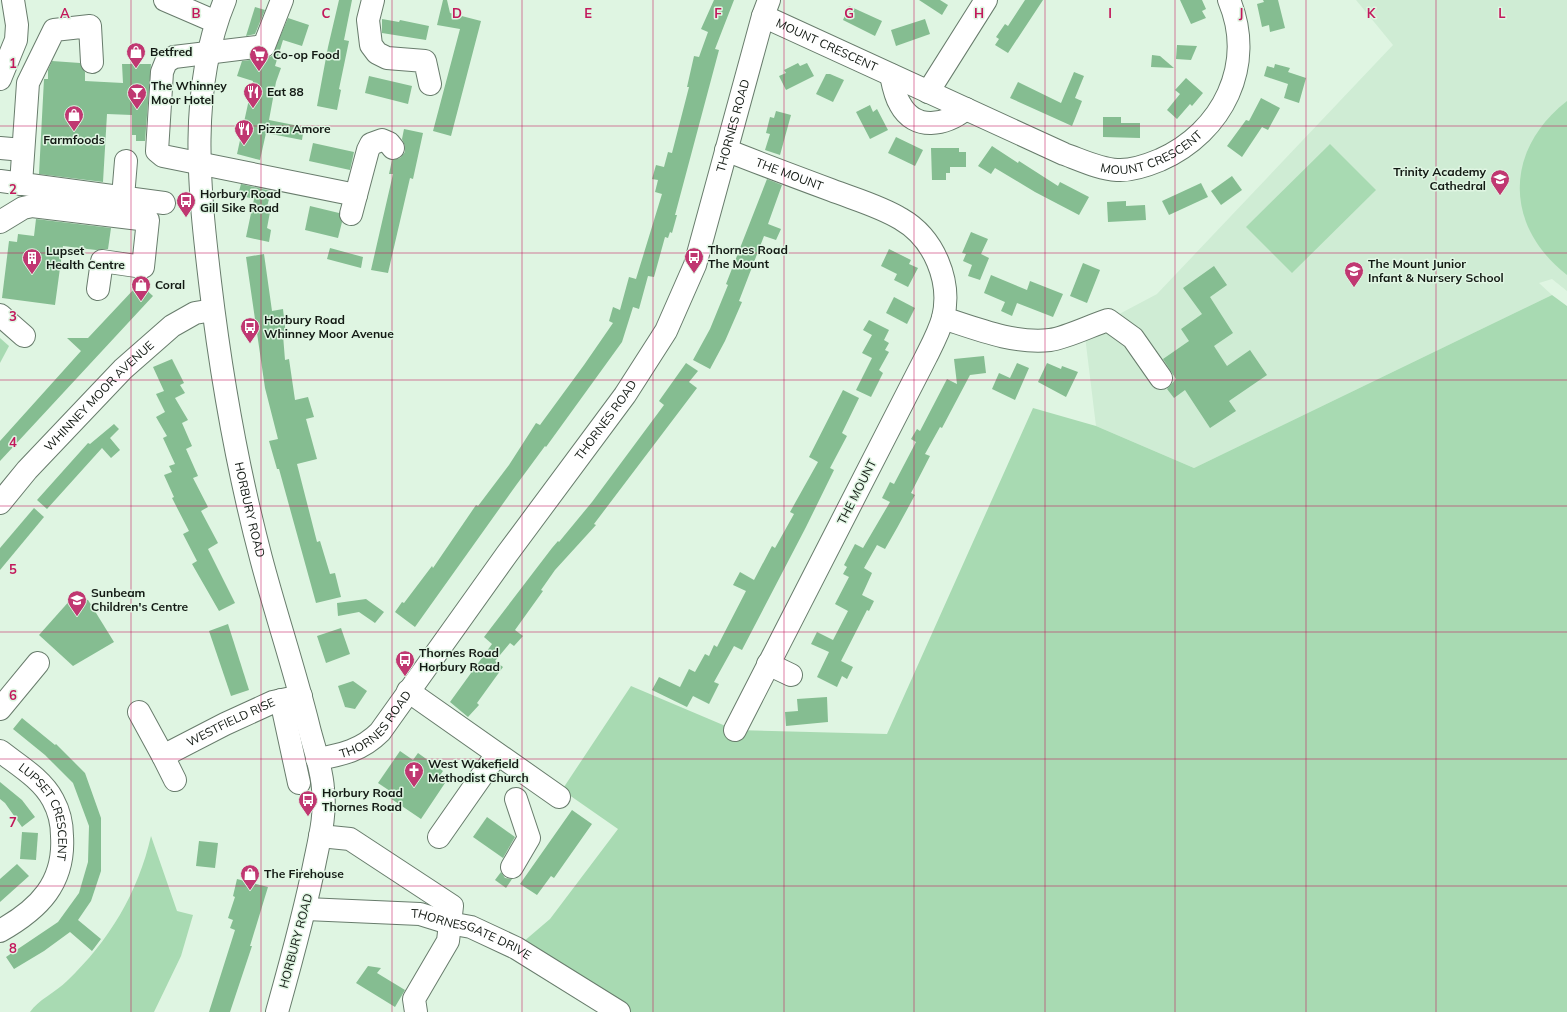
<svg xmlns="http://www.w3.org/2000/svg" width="1567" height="1012" font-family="Mulish,sans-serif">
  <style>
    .built { fill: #cfecd4 }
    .green { fill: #a8dab2 }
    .building { fill: #85bd91 }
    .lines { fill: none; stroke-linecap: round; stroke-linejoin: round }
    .minor-casing { stroke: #687c6c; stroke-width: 24 }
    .major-casing { stroke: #687c6c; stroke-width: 24 }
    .highway-casing { stroke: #687c6c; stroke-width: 24 }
    .minor { stroke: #fff; stroke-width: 22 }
    .major { stroke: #fff; stroke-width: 22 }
    .highway { stroke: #fff; stroke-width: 22 }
    .grid { fill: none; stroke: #c2185b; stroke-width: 1; stroke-opacity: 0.55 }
    .labels { text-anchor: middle; stroke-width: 3; stroke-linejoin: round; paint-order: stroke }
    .street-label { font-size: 12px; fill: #121913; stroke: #dff5e2 }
    .poi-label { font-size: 12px; font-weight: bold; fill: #121913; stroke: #dff5e2; text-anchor: start }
    .grid-label { font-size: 13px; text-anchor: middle; font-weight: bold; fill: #c2185b; stroke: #dff5e2; stroke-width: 3; stroke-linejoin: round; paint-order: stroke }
  </style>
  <rect width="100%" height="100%" fill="#dff5e2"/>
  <polygon class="built" points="1356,0 1567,0 1567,291 1552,279 1539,283 1552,295 1194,468 1096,426 1084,328 1108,320 1157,294 1393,45"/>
  <g class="green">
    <path d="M1567,101V275C1504,226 1504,150 1567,101Z"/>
    <polygon points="1330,144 1376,190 1292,273 1246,227"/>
    <polygon points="1552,295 1567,306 1567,1012 619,1012 516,948 550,919 618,829 562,790 631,686 735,730 887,734 1033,408 1096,426 1194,468"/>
    <polygon points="0,338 9,346 0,363"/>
    <path d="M151,836L177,911L193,915L181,956L154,1012H30C38,1000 56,992 67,981C109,941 138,893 151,836Z"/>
  </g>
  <g class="building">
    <polygon points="339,0 352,0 344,40 349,41 339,89 341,90 337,110 317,106 328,47"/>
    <polygon points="443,0 447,0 450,13 481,21 451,136 433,131 460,29 437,25"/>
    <polygon points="714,0 734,0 715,49 719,50 675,215 677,215 672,233 670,232 668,238 665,237 654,277 648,276 639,309 633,307 622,342 546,447 545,446 517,484 415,627 395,612 402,602 404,603 432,566 433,568 476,505 478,506 509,465 536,423 540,425 584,365 613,323 609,321 613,307 620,310 629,277 636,279 662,194 655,192 658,180 652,179 656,165 664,167 668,152 672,153 689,87 687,87 694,56 699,57 708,32 701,29"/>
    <polygon points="919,0 940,0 948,5 942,15"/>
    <polygon points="1025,0 1043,0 1008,53 995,45 999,39 996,37 1005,24 1008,26"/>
    <polygon points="1180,0 1202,0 1206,9 1202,11 1206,18 1191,24"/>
    <polygon points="1263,0 1278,0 1285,28 1270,32 1269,25 1262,27 1257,4 1264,2"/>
    <polygon points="849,6 882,21 875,36 843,20"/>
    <polygon points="255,7 265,10 255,34 246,36"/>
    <polygon points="288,18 309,25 302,46 283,40 275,66 281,68 276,82 269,120 304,127 302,140 266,133 260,160 237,154 253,81 237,76 242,61 266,58 272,56"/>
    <polygon points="382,19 399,22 400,20 429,26 426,40 382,33"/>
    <polygon points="925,19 930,34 896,46 891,30"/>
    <polygon points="1177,45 1197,46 1191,60 1176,59"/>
    <polygon points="1152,55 1160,56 1174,68 1151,67"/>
    <polygon points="52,61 80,63 85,72 85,81 123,83 122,64 151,64 145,141 136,141 136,135 132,135 132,115 107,114 103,182 39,174 44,79 48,79 48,70"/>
    <polygon points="798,63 800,66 807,63 814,76 786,90 779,76 786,73 784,70"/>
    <polygon points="1275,64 1290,68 1288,72 1306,78 1299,103 1284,98 1288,84 1264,76 1267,66 1274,68"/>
    <polygon points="1074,72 1084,76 1075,98 1082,101 1072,126 1010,98 1018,82 1061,103"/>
    <polygon points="826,74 830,74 844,80 833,102 816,94"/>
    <polygon points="369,76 412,86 408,104 365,93"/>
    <polygon points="1186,78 1203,93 1192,106 1190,104 1177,119 1167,110 1180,94 1175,90"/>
    <polygon points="1261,98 1280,108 1268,130 1262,127 1242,157 1227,146 1246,120 1249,121"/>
    <polygon points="870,105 873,112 877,109 888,130 870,139 856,112"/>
    <polygon points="776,111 791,115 780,155 765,150 770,134 766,133 770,117 774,118"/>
    <polygon points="1103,117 1121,117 1121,123 1140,123 1140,138 1103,137"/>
    <polygon points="404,129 423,133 413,179 410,178 388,273 371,270 393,174 389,174 392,160 400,158 405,152 405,146 402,139"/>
    <polygon points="896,137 923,150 915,166 888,153"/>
    <polygon points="313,143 354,152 350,170 309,161"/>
    <polygon points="992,146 1018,163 1019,161 1058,186 1060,182 1089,197 1079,215 1035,192 995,168 991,174 978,166"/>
    <polygon points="931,148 959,148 959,152 966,152 966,167 950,167 950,173 946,173 946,180 932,180"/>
    <polygon points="1232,176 1242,190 1221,205 1211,191"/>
    <polygon points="767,179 782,185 768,224 781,229 776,240 764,236 739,301 742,302 725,341 710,369 693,360 710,329 728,285 726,284"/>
    <polygon points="1201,183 1208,197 1169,215 1162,201"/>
    <polygon points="241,184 271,191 266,211 270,212 267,228 271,230 269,242 246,237 254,199 238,195"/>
    <polygon points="1126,201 1126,206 1145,205 1146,220 1108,222 1107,202"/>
    <polygon points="310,206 339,213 342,222 338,238 305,230"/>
    <polygon points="36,219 111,228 108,249 96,250 63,246 55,305 2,298 9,241 17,242 18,234 34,236"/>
    <polygon points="971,232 988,239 981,254 989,258 980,280 968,276 972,265 963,261 966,254 962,253"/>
    <polygon points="330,248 363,257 361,268 327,259"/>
    <polygon points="889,249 911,260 909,264 918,268 908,287 894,280 897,274 881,266"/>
    <polygon points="264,254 272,311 283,309 286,335 283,335 285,360 289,359 295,400 308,397 314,417 306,419 317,459 297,464 317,542 320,541 330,574 335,573 341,597 316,603 279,469 277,469 269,441 278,439 265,388 246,257"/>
    <polygon points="1083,263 1100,270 1087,303 1070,296"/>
    <polygon points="1214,266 1227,285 1210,297 1233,333 1214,346 1227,366 1250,350 1267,375 1229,401 1236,411 1210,428 1185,390 1174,398 1167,389 1176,379 1163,359 1189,341 1181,329 1202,314 1183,288"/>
    <polygon points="991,275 1027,290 1030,281 1063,294 1053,317 1017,303 1012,316 1001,311 1005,302 984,293"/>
    <polygon points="135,288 140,292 144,288 153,296 0,461 0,441 81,351 67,338 88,338"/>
    <polygon points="894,297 915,308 907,324 886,313"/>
    <polygon points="869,320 889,330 884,340 889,343 885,350 889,352 879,370 883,373 871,397 856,390 872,358 862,353 872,335 863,330"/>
    <polygon points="984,356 986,373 970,375 942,428 940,427 925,454 930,456 911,493 915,495 897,528 885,549 877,545 864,568 872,573 862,595 874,601 869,611 867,610 841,661 853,667 847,679 842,676 837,687 817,677 829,652 811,644 817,632 833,640 848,611 835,604 849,577 843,574 847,567 844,565 855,544 863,548 890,502 882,498 890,482 894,484 916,442 911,439 917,429 920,431 947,379 957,384 954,359"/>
    <polygon points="172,359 184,383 180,385 185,393 175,398 188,420 182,423 192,446 186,449 198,476 193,478 208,507 201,511 218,543 208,549 235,603 219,611 192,564 197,561 183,534 189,531 172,498 174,497 164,475 172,472 169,466 175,464 163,438 167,436 156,417 165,412 156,394 164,391 153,367"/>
    <polygon points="686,363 698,371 689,382 697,388 594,524 596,525 555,570 541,590 543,591 515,630 523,636 514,646 510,643 495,661 503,667 477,703 479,705 468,717 450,702 492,644 484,637 552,548 558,541 559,542 592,502 664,405 659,401"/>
    <polygon points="1017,363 1029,368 1015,400 992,389 999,373 1010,378"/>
    <polygon points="1047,363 1061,369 1062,366 1078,372 1066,397 1038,382"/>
    <polygon points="843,390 859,398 842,433 847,436 830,468 834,470 806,527 742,650 734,646 714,682 719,684 709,704 693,696 687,707 652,690 659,677 680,687 689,669 695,672 705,654 709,656 714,645 717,647 746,591 733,585 740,572 754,580 772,546 775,548 794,514 790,512 818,462 809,457"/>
    <polygon points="114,424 119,429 110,438 120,450 111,458 102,448 47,509 37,500 88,443 90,444"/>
    <polygon points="34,508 44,517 0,570 0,548"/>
    <polygon points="72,598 88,600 114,642 73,666 39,635"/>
    <polygon points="366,599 384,612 375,623 359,612 338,616 337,603"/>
    <polygon points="228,624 249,690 231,696 209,631"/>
    <polygon points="341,628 350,654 326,663 317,636"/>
    <polygon points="353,681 367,691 355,709 345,707 338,686"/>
    <polygon points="827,697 828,722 786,726 785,712 798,711 797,699"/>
    <polygon points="22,718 55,745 56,744 85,773 101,818 101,871 91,901 78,920 101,939 92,951 70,932 44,951 14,969 6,957 58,922 79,893 88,862 89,826 73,783 45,755 13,729"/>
    <polygon points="400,751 413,760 418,753 443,771 438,778 445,783 421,819 390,798 393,793 378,783"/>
    <polygon points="0,782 22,800 35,817 22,827 5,803 0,799"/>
    <polygon points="572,810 592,824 554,878 551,876 537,895 520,884"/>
    <polygon points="487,817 515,837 503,858 473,837"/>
    <polygon points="22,832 38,833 36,860 20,859"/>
    <polygon points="199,841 218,843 215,868 196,866"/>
    <polygon points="17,864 29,876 0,902 0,879"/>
    <polygon points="501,872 505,878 512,879 506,888 495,880"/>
    <polygon points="237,879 268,887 250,946 252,946 230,1012 209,1012 235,930 230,928 233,920 228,918 235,897 233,896"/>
    <polygon points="368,966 381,968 377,973 405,990 395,1007 356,983"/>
  </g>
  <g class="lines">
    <g class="minor-casing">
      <g id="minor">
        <polyline points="282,0 264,46 174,57 166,62 162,72 157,151 163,156 356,195"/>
        <polyline points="373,0 368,20 371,45 377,53 387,58 425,61 430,84"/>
        <path id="s1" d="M763,16L1064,154C1081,160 1099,169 1117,170C1131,171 1148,165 1160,160C1223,132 1256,65 1229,0"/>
        <path d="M891,75C893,85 895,96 900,104C915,132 946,125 966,109"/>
        <polyline points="0,79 16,40 17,25 13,0"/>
        <polyline points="928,92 986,0"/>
        <polyline points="0,148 23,150"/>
        <path id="s2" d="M726,150C761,164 796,177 831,190C854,199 880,206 901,219C934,238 952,281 943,318C939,332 932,345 926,357L735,730"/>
        <polyline points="0,181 164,203"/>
        <polyline points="21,184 28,83 54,30 90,26 92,62"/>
        <polyline points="123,197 126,161"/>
        <polyline points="351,214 368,150 371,144 382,140 389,143 393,148"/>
        <polyline points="0,222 23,208 32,206 148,220 143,267 102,261 98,289"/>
        <polyline points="0,315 24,336"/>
        <path d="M943,318C977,329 1014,344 1050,340C1066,338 1092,325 1108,320L1133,338L1161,378"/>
        <path id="s3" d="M0,503L27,470L123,369L172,326L195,313L213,310"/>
        <polyline points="768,664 791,675"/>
        <polyline points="408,691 559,797"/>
        <polyline points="281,700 299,783"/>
        <polyline points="0,709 38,663"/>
        <path id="s4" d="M139,712L163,756L225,724L273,702L301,696"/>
        <path id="s5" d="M0,751C18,765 42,779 53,800C59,811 62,824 62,836C65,883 39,909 0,931"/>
        <polyline points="163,756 175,780"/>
        <path id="s6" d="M317,759C342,755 362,750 380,732L507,554L625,395L666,331L695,265L763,16L769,0"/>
        <polyline points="320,836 350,839 452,906 448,941 414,999 416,1012"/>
        <polyline points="439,837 497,754"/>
        <polyline points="512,867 529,838 516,799"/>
        <path id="s7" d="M306,909L420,914L449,923L471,927L516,948L619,1012"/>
      </g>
    </g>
    <g class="major-casing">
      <polyline id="major" points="165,0 216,22"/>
    </g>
    <g class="highway-casing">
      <g id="highway">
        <path id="s8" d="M225,0C188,89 199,189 210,282C221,375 237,467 261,558C276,615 295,671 309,728C314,748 322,769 323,789C326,813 320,837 315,861C305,912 291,962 277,1012"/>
      </g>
    </g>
    <use href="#minor" class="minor"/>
    <use href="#major" class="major"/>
    <use href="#highway" class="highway"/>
  </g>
  <path class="grid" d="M131,0V1012M261,0V1012M392,0V1012M522,0V1012M653,0V1012M784,0V1012M914,0V1012M1045,0V1012M1175,0V1012M1306,0V1012M1436,0V1012M0,126H1567M0,253H1567M0,380H1567M0,506H1567M0,632H1567M0,759H1567M0,886H1567"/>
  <defs>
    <g id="shop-pin" transform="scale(1)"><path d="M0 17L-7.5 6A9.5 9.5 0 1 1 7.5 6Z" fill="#c03771" stroke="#dff5e2"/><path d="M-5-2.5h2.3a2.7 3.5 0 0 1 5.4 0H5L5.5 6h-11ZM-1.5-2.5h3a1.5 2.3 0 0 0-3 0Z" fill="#fff"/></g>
    <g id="supermarket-pin" transform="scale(1)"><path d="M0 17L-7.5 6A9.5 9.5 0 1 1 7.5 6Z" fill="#c03771" stroke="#dff5e2"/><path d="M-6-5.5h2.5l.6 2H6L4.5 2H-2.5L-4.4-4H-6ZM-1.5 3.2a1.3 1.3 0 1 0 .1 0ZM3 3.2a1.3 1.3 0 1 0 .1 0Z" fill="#fff"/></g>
    <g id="restaurant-pin" transform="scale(1)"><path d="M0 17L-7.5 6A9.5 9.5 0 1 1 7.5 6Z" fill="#c03771" stroke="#dff5e2"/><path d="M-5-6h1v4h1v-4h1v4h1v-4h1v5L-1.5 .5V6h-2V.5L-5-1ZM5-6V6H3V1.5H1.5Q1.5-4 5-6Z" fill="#fff"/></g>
    <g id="bar-pin" transform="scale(1)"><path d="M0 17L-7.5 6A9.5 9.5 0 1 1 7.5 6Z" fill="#c03771" stroke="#dff5e2"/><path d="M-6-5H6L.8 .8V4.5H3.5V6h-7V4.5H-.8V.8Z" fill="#fff"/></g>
    <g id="school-pin" transform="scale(1)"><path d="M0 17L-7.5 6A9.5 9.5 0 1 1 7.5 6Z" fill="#c03771" stroke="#dff5e2"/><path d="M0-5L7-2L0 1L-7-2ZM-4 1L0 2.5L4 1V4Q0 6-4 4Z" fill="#fff"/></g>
    <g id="bus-pin" transform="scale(1)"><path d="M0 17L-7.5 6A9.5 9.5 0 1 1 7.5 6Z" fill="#c03771" stroke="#dff5e2"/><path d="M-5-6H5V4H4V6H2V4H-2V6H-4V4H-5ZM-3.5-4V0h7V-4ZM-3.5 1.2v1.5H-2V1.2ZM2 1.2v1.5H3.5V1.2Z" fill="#fff"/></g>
    <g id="building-pin" transform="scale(1)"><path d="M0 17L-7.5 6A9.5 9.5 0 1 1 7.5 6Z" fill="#c03771" stroke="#dff5e2"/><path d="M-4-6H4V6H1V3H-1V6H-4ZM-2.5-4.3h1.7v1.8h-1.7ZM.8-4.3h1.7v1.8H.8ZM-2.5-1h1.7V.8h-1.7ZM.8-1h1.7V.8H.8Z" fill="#fff"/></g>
    <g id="church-pin" transform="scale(1)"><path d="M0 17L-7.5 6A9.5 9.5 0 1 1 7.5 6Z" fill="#c03771" stroke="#dff5e2"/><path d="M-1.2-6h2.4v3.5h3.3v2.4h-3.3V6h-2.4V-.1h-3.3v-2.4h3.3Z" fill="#fff"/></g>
  </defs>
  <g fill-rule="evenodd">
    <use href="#shop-pin" x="136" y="52"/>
    <use href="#supermarket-pin" x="259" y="55"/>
    <use href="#restaurant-pin" x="253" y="92"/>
    <use href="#bar-pin" x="137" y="93"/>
    <use href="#shop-pin" x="74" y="115"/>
    <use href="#restaurant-pin" x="244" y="129"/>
    <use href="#school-pin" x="1500" y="179"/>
    <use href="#bus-pin" x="186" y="201"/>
    <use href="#bus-pin" x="694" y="257"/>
    <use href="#building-pin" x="32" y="258"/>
    <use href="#school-pin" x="1354" y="271"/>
    <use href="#shop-pin" x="141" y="285"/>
    <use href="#bus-pin" x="250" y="327"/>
    <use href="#school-pin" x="77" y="600"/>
    <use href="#bus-pin" x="405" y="660"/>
    <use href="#church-pin" x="414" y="771"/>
    <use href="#bus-pin" x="308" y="800"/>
    <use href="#shop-pin" x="250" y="874"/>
  </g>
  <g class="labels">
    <g class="street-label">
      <text dy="4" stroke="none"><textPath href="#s1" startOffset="70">MOUNT CRESCENT</textPath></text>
      <text dy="4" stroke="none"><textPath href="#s6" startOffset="779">THORNES ROAD</textPath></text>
      <text dy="4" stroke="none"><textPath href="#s1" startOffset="425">MOUNT CRESCENT</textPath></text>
      <text dy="4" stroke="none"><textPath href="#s2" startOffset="68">THE MOUNT</textPath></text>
      <text dy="4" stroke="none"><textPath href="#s3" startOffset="146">WHINNEY MOOR AVENUE</textPath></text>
      <text dy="4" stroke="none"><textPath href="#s6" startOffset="455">THORNES ROAD</textPath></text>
      <text transform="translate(857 492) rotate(-63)" y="4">THE MOUNT</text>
      <text dy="4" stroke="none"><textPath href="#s8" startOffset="517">HORBURY ROAD</textPath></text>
      <text dy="4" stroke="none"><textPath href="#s6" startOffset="71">THORNES ROAD</textPath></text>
      <text dy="4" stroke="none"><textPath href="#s4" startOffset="126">WESTFIELD RISE</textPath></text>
      <text dy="4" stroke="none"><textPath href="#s5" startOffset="80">LUPSET CRESCENT</textPath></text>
      <text dy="4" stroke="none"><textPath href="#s7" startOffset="169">THORNESGATE DRIVE</textPath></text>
      <text transform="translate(296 941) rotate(-75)" y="4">HORBURY ROAD</text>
    </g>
    <g class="poi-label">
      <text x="150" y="56">Betfred</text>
      <text x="273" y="59">Co-op Food</text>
      <text x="151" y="90">The Whinney<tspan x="151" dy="14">Moor Hotel</tspan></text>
      <text x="267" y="96">Eat 88</text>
      <text x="258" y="133">Pizza Amore</text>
      <text x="74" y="144" text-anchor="middle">Farmfoods</text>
      <text x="1486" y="176" text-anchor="end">Trinity Academy<tspan x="1486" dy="14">Cathedral</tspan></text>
      <text x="200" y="198">Horbury Road<tspan x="200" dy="14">Gill Sike Road</tspan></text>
      <text x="708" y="254">Thornes Road<tspan x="708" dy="14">The Mount</tspan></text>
      <text x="46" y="255">Lupset<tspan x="46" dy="14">Health Centre</tspan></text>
      <text x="1368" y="268">The Mount Junior<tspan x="1368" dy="14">Infant &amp; Nursery School</tspan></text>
      <text x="155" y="289">Coral</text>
      <text x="264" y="324">Horbury Road<tspan x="264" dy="14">Whinney Moor Avenue</tspan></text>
      <text x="91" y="597">Sunbeam<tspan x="91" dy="14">Children's Centre</tspan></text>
      <text x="419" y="657">Thornes Road<tspan x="419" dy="14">Horbury Road</tspan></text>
      <text x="428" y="768">West Wakefield<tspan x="428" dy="14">Methodist Church</tspan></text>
      <text x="322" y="797">Horbury Road<tspan x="322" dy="14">Thornes Road</tspan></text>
      <text x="264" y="878">The Firehouse</text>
    </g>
  </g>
  <g class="grid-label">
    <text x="65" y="18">A</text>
    <text x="196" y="18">B</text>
    <text x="326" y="18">C</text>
    <text x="457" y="18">D</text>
    <text x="588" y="18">E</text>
    <text x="718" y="18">F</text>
    <text x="849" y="18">G</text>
    <text x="979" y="18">H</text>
    <text x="1110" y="18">I</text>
    <text x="1241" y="18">J</text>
    <text x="1371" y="18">K</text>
    <text x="1502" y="18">L</text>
    <text x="13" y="68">1</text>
    <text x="13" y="194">2</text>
    <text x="13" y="321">3</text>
    <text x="13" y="447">4</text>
    <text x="13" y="574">5</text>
    <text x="13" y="700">6</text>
    <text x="13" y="827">7</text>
    <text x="13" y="953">8</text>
  </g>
</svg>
